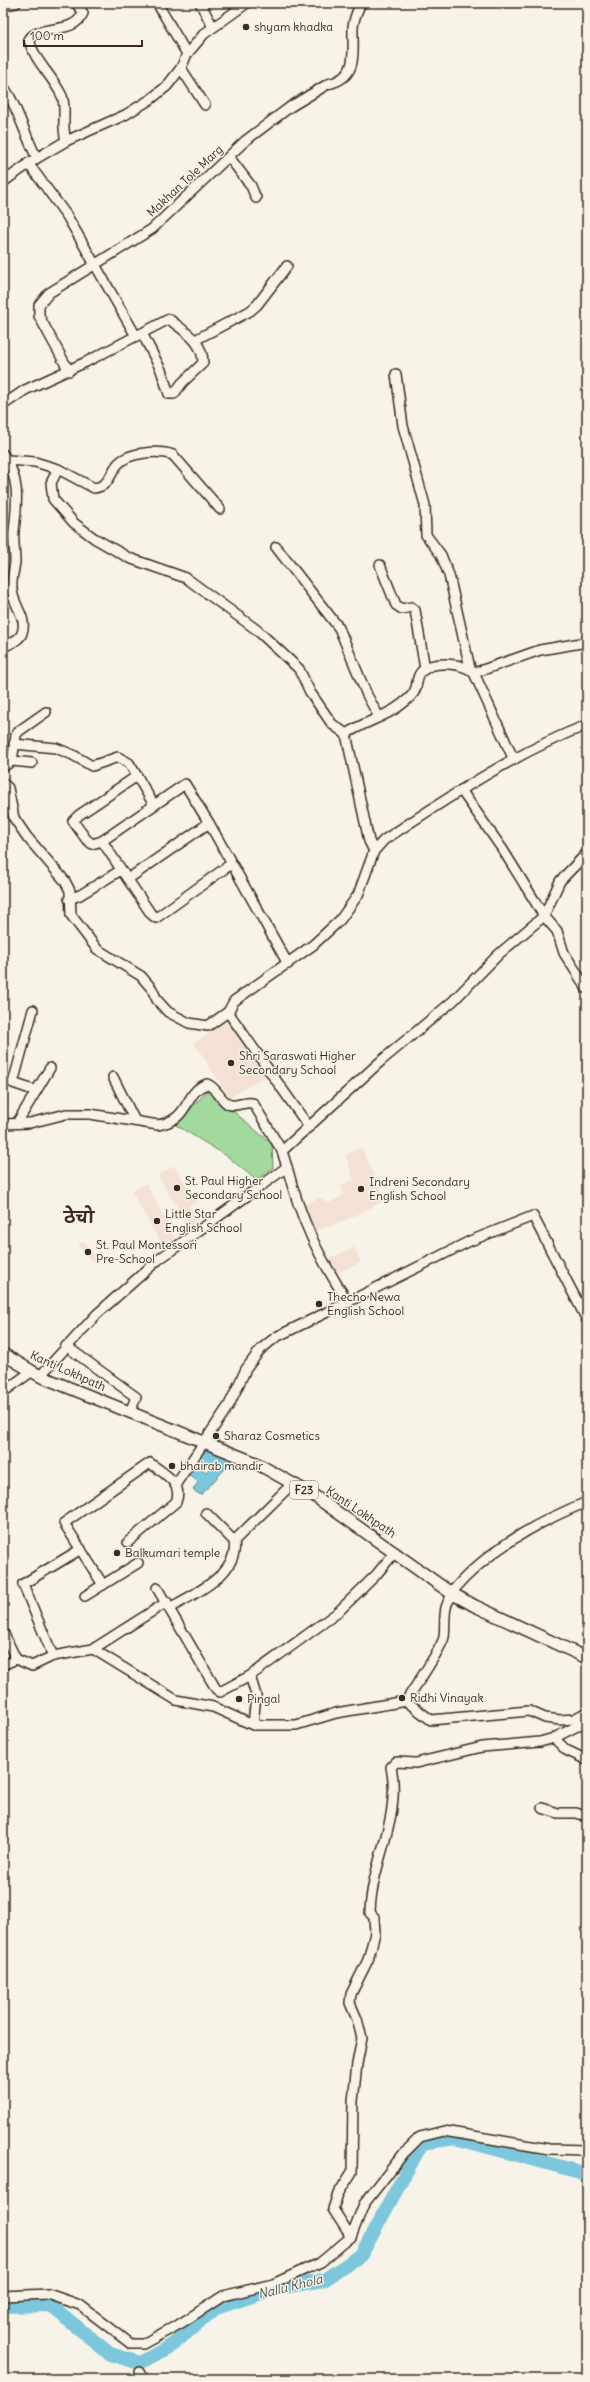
<svg xmlns="http://www.w3.org/2000/svg" width="590" height="2382" font-family="Delius,'Playpen Sans Deva',sans-serif">
  <style>
    .built { fill: #f4e0d4 }
    .green { fill: #a2da9e; stroke: #6e825e }
    .water { fill: #7cc7dc; stroke: #628890; fill-rule: evenodd }
    .lines { fill: none; stroke-linecap: round; stroke-linejoin: round }
    .river { stroke: #7cc7dc; stroke-width: 14 }
    .minor-casing { stroke: #3b2a1e; stroke-width: 12 }
    .major-casing { stroke: #3b2a1e; stroke-width: 14 }
    .minor { stroke: #f7f3e8; stroke-width: 9 }
    .major { stroke: #f7f3e8; stroke-width: 11 }
    .poi-dot { fill: #3b2a1e; stroke: #f7f3e8; stroke-width: 1.5 }
    .labels { text-anchor: middle; stroke-width: 3; stroke-linejoin: round; paint-order: stroke }
    .shield { fill: #f7f3e8; stroke: #73665b; stroke-width: 1 }
    .shield-label { font-size: 11px; font-weight: bold; fill: #3b2a1e }
    .poi-label { font-size: 12px; fill: #3b2a1e; stroke: #f7f3e8; text-anchor: start }
    .street-label { font-size: 12px; fill: #3b2a1e; stroke: #f7f3e8 }
    .water-label { font-size: 13px; font-style: italic; fill: #4e5957; stroke: #f7f3e8 }
    .district-label { font-size: 16px; font-weight: bold; fill: #3b2a1e; stroke: #f7f3e8 }
  </style>
  <rect width="100%" height="100%" fill="#f7f3e8"/>
  <filter id="ink" filterUnits="userSpaceOnUse"><feTurbulence type="fractalNoise" baseFrequency=".025" numOctaves="2"/><feDisplacementMap in="SourceGraphic" scale="8" xChannelSelector="R" yChannelSelector="G"/><feConvolveMatrix kernelMatrix="1 2 1 2 8 2 1 2 1" color-interpolation-filters="sRGB"/></filter>
  <g filter="url(#ink)">
    <g class="built">
      <polygon points="6,480 10,491 3,497 3,482"/>
      <polygon points="229,1021 264,1076 230,1098 194,1043"/>
      <polygon points="361,1147 386,1200 344,1221 311,1232 301,1207 320,1197 327,1204 344,1195 341,1186 354,1179 345,1155"/>
      <polygon points="174,1166 198,1201 189,1206 200,1224 190,1229 158,1175"/>
      <polygon points="146,1183 175,1239 164,1248 131,1191"/>
      <polygon points="84,1241 97,1258 92,1262 78,1245"/>
      <polygon points="354,1247 361,1262 333,1275 326,1260"/>
    </g>
    <polygon class="green" points="208,1090 272,1144 273,1168 256,1180 227,1156 176,1125"/>
    <path class="water" d="M203,1447L234,1459L201,1495L193,1490L198,1482L186,1472ZM198,1458L210,1468L206,1472L194,1462Z"/>
    <g class="lines">
      <polyline class="river" points="3,2306 50,2305 110,2354 140,2363 172,2345 216,2308 277,2288 324,2280 361,2255 422,2143 455,2138 587,2174"/>
      <g class="minor-casing">
        <g id="minor">
          <polyline points="157,3 187,54"/>
          <polyline points="200,3 213,27"/>
          <polyline points="3,6 16,3"/>
          <polyline points="181,68 205,105"/>
          <path d="M3,87C11,91 29,145 37,158"/>
          <path d="M66,141C61,125 67,108 62,96C52,75 35,62 29,40C38,23 74,36 83,13L76,3"/>
          <polyline points="229,157 251,186 256,198"/>
          <polyline points="28,163 67,216 136,336"/>
          <polyline points="3,182 37,158 66,141 125,115 151,99 167,86 181,68 187,54 204,34 247,3"/>
          <polyline points="195,340 250,311 257,305 287,266"/>
          <path d="M69,371L39,316V305L49,293L152,229L245,141L290,107L328,84C360,77 352,51 353,27C354,18 357,11 361,3"/>
          <polyline points="396,374 403,426 425,505 426,535 441,555 449,575 470,668"/>
          <path d="M3,405L25,390L86,362L169,319C185,332 203,341 203,363L182,383L174,394H169L161,370L142,333"/>
          <path d="M3,454C21,480 17,502 14,531C13,541 15,551 15,562C14,571 11,580 12,589C12,604 28,617 22,633C20,640 9,644 3,647"/>
          <polyline points="8,460 35,462 58,469 51,483 53,499 74,523 94,538 129,558 186,578 257,630 299,669 310,692 332,724 346,734 369,841 374,851"/>
          <path d="M58,469L94,488C109,486 109,476 117,465C127,452 158,450 173,455L220,509"/>
          <polyline points="276,547 339,628 367,695 379,717"/>
          <polyline points="380,565 396,605 402,609 411,607 415,610 425,669"/>
          <polyline points="474,673 514,760"/>
          <path d="M346,734C362,723 382,718 398,707C403,703 413,697 415,690C418,684 416,676 422,671C433,660 464,663 474,673L540,650L587,642"/>
          <polyline points="14,744 56,748 73,755 92,766 118,757 129,763 137,776"/>
          <polyline points="12,761 32,763"/>
          <polyline points="3,767 12,761 16,735 19,731 46,712"/>
          <polyline points="3,783 8,788 14,818 27,837 65,881 70,891 71,915 97,949 141,976 152,989 157,1000 168,1012 189,1023 208,1026 228,1012"/>
          <polyline points="461,790 503,850 544,916 557,931 564,953 587,989"/>
          <polyline points="154,805 137,776 79,815 73,821 86,839 92,844 102,841 185,784 209,823 288,964"/>
          <polyline points="102,841 151,914 156,918 231,864"/>
          <polyline points="128,879 209,823"/>
          <polyline points="69,899 80,895 121,870"/>
          <polyline points="33,1010 13,1083 36,1091"/>
          <polyline points="113,1077 135,1121"/>
          <polyline points="17,1123 50,1068"/>
          <path d="M3,1124L30,1123L66,1114H90L158,1125C192,1119 183,1092 207,1084C217,1088 219,1098 228,1104C235,1108 245,1101 253,1103L282,1151L287,1167L158,1260L97,1314L40,1376"/>
          <path d="M309,1127L228,1012L234,1001L313,945L340,920L358,895L374,851L384,840C448,798 516,752 587,725"/>
          <polyline points="282,1151 381,1061 453,1001 499,954 544,916 560,881 587,853"/>
          <polyline points="348,1302 470,1241 533,1216 587,1320"/>
          <polyline points="66,1346 136,1397 130,1412"/>
          <polyline points="3,1392 31,1372"/>
          <path d="M176,1484L229,1405L246,1369L261,1349L276,1337L348,1302C318,1256 301,1220 287,1167"/>
          <polyline points="206,1513 234,1541"/>
          <path d="M103,1585L64,1523L150,1463C163,1473 184,1483 176,1502L128,1542"/>
          <polyline points="157,1588 216,1689 220,1692 250,1676 337,1613 376,1575 395,1552"/>
          <path d="M451,1593C486,1551 537,1522 587,1502"/>
          <path d="M456,1595C441,1599 446,1626 444,1637C441,1650 414,1688 406,1701L431,1720L529,1711L545,1718L560,1720L574,1719L587,1712"/>
          <polyline points="85,1596 138,1563"/>
          <path d="M171,1607C193,1595 240,1573 234,1541L293,1483"/>
          <polyline points="3,1632 16,1659"/>
          <polyline points="93,1649 167,1602"/>
          <polyline points="53,1656 23,1584 81,1549"/>
          <polyline points="3,1665 16,1659 32,1666 53,1656 93,1649 176,1700 213,1707 253,1725 296,1725 336,1713 406,1701"/>
          <polyline points="250,1676 256,1695 253,1725"/>
          <polyline points="554,1738 566,1750 587,1760"/>
          <polyline points="542,1808 558,1813 576,1813 587,1816"/>
          <path d="M351,2237L333,2209L338,2194L352,2172L353,2101L357,2064L362,2038L357,2019L350,2003L351,1994L368,1960L375,1933L374,1917L370,1913C371,1862 402,1818 391,1767L396,1762L416,1763L482,1747L540,1742L554,1738L587,1721"/>
          <polyline points="3,2296 48,2294 80,2305 131,2344 143,2344 183,2322 223,2296 273,2284 321,2262 351,2237 364,2204 404,2153 420,2137 444,2131 549,2149 587,2150"/>
          <polyline points="140,2372 144,2379"/>
        </g>
      </g>
      <g class="major-casing">
        <polyline id="major" points="3,1354 40,1376 256,1463 313,1495 451,1593 475,1606 587,1658"/>
      </g>
      <use href="#minor" class="minor"/>
      <use href="#major" class="major"/>
    </g>
  </g>
  <g class="poi-dot">
    <circle cx="246" cy="27" r="4"/>
    <circle cx="231" cy="1063" r="4"/>
    <circle cx="177" cy="1188" r="4"/>
    <circle cx="361" cy="1189" r="4"/>
    <circle cx="157" cy="1221" r="4"/>
    <circle cx="88" cy="1252" r="4"/>
    <circle cx="319" cy="1304" r="4"/>
    <circle cx="216" cy="1436" r="4"/>
    <circle cx="172" cy="1466" r="4"/>
    <circle cx="117" cy="1553" r="4"/>
    <circle cx="402" cy="1698" r="4"/>
    <circle cx="239" cy="1699" r="4"/>
  </g>
  <g class="labels">
    <rect class="shield" x="290" y="1481" width="28" height="18" rx="3"/>
    <g class="shield-label">
      <text x="304" y="1494">F23</text>
    </g>
    <g class="poi-label">
      <text x="254" y="31">shyam khadka</text>
      <text x="239" y="1060">Shri Saraswati Higher<tspan x="239" dy="14">Secondary School</tspan></text>
      <text x="185" y="1185">St. Paul Higher<tspan x="185" dy="14">Secondary School</tspan></text>
      <text x="369" y="1186">Indreni Secondary<tspan x="369" dy="14">English School</tspan></text>
      <text x="165" y="1218">Little Star<tspan x="165" dy="14">English School</tspan></text>
      <text x="96" y="1249">St. Paul Montessori<tspan x="96" dy="14">Pre-School</tspan></text>
      <text x="327" y="1301">Thecho Newa<tspan x="327" dy="14">English School</tspan></text>
      <text x="224" y="1440">Sharaz Cosmetics</text>
      <text x="180" y="1470">bhairab mandir</text>
      <text x="125" y="1557">Balkumari temple</text>
      <text x="410" y="1702">Ridhi Vinayak</text>
      <text x="247" y="1703">Pingal</text>
    </g>
    <g class="street-label">
      <text transform="translate(185 181) rotate(-43)" y="4">Makhan Tole Marg</text>
      <text transform="translate(68 1371) rotate(24)" y="4">Kanti Lokhpath</text>
      <text transform="translate(361 1512) rotate(34)" y="4">Kanti Lokhpath</text>
    </g>
    <g class="water-label">
      <text transform="translate(290 2286) rotate(-14)" y="5">Nallu Khola</text>
    </g>
    <g class="district-label">
      <text x="79" y="1223">ठेचो</text>
    </g>
  </g>
  <rect width="590" height="2382" fill="none" stroke="#f7f3e8" stroke-width="16"/>
  <rect x="8" y="8" width="574" height="2366" fill="none" stroke="#3b2a1e" stroke-width="1.5" filter="url(#ink)"/>
  <path d="M24 40v6h118v-6" fill="none" stroke="#3b2a1e" stroke-width="2"/>
  <text x="30" y="40" font-size="12" fill="#3b2a1e" stroke="#f7f3e8" stroke-width="3" paint-order="stroke">100 m</text>
</svg>
